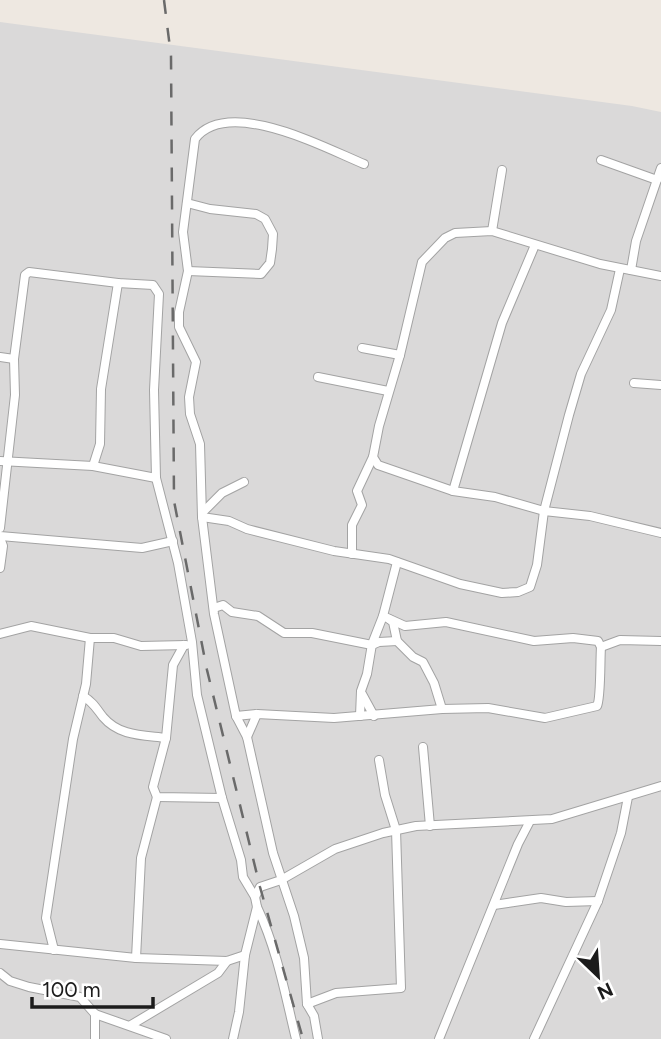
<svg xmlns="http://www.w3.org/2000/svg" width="661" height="1039" font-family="Figtree,sans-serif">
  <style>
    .residential { fill: #dad9d9 }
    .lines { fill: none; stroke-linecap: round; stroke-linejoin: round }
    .minor-casing { stroke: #a3a3a3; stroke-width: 10 }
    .minor { stroke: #fff; stroke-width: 8 }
    .rail { stroke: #6a6a6a; stroke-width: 2.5; stroke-dasharray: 14 14; stroke-linecap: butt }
  </style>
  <rect width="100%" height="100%" fill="#eee8e1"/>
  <polygon class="residential" points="0,22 632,106 661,112 661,1039 0,1039"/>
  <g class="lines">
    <g class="minor-casing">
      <g id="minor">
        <polyline points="601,160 657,180"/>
        <polyline points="187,203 210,209 256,214 265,219 273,234 272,249 270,263 261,274 188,271"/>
        <polyline points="492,231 502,170"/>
        <polyline points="535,245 502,323 453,491 495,497 544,511 590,516 661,533"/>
        <polyline points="631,270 636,241 661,168"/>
        <polyline points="362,348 400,355"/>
        <polyline points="0,357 14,359"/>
        <polyline points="318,377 388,391"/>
        <polyline points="634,383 661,385"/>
        <polyline points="0,461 93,466 156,478"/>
        <polyline points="93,466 100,444 101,389 118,283"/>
        <polyline points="453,491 378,465 373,457 379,426 400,355 422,262 445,238 455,233 492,231 600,264 661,276"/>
        <polyline points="203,512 222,493 244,482"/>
        <polyline points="202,517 229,521 247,529 334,551 389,559 460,584 502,593 518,592 530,587 537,565 544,511 569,415 581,374 611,310 620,269"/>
        <polyline points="0,528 15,395 14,359 25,275 29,272 118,283 153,285 159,294 154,390 156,478 178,563 192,642 197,695 222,798 241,860 243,877 255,897"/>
        <polyline points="0,536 142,548 173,541"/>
        <polyline points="0,538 3,546 0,568"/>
        <polyline points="352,554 352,525 362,505 357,491 373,457"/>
        <polyline points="214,608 223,605 232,612 258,616 284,633 312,633 372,645 379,642 397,641"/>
        <polyline points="383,616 405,626 446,622 534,641 573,638 598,641 601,647 620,640 661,641"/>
        <polyline points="389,619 393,622 397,641 413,657 423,662 434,683 442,709"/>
        <polyline points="0,634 31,626 90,638 114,638 141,646 186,645"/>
        <polyline points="184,645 173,665 166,738 153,787 157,797 222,798"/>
        <polyline points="362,694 374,716"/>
        <path d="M83,696C93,702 96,708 103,717C119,736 142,735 166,738"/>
        <path d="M236,716L257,714L334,718L442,709L488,708L545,718L597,706C601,699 600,659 601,647"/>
        <polyline points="360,716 361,691 367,674 372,644 383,616 397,562"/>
        <polyline points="247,737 257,714"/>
        <polyline points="423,747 430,826"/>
        <polyline points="494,905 541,898 566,902 598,901"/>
        <path d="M257,907C277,949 285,994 296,1039"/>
        <polyline points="0,944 136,958 227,961 245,955"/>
        <polyline points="54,950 46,918 73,739 86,684 90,638"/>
        <polyline points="136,958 141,858 157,797"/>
        <polyline points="0,973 10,981 29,987 80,997 95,1014 166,1039"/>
        <polyline points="307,1004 336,993 401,988 396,830 385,795 379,760"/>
        <polyline points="131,1025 218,973 227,961"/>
        <polyline points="95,1039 95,1014"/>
        <polyline points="233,1039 239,1012 245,955 257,907 255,897 260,887 281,880 335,849 383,833 416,826 552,819 661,786"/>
        <path d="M318,1039L314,1016L307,1004L304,958L294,916L273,853L247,737L236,716L214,614L202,517L200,444L190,414L189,397L196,362L179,327V312L188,271L183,232L195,139C228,96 325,148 364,164"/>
        <polyline points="439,1039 518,844 530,821"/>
        <polyline points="534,1039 598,901 621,833 628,797"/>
      </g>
    </g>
    <use href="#minor" class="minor"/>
    <polyline class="rail" points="164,0 171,56 174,501 207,670 260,887 303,1039"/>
  </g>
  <g transform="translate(598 976) rotate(155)" stroke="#ffffff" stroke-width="5" paint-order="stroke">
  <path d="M0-5L12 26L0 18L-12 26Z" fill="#1c1c1c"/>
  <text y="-10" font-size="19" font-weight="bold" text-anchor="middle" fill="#1c1c1c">N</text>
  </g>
  <path d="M32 997v10h121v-10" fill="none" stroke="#1c1c1c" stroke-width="3.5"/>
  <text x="42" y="997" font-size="21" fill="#1c1c1c" stroke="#ffffff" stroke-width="5" paint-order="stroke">100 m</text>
</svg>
